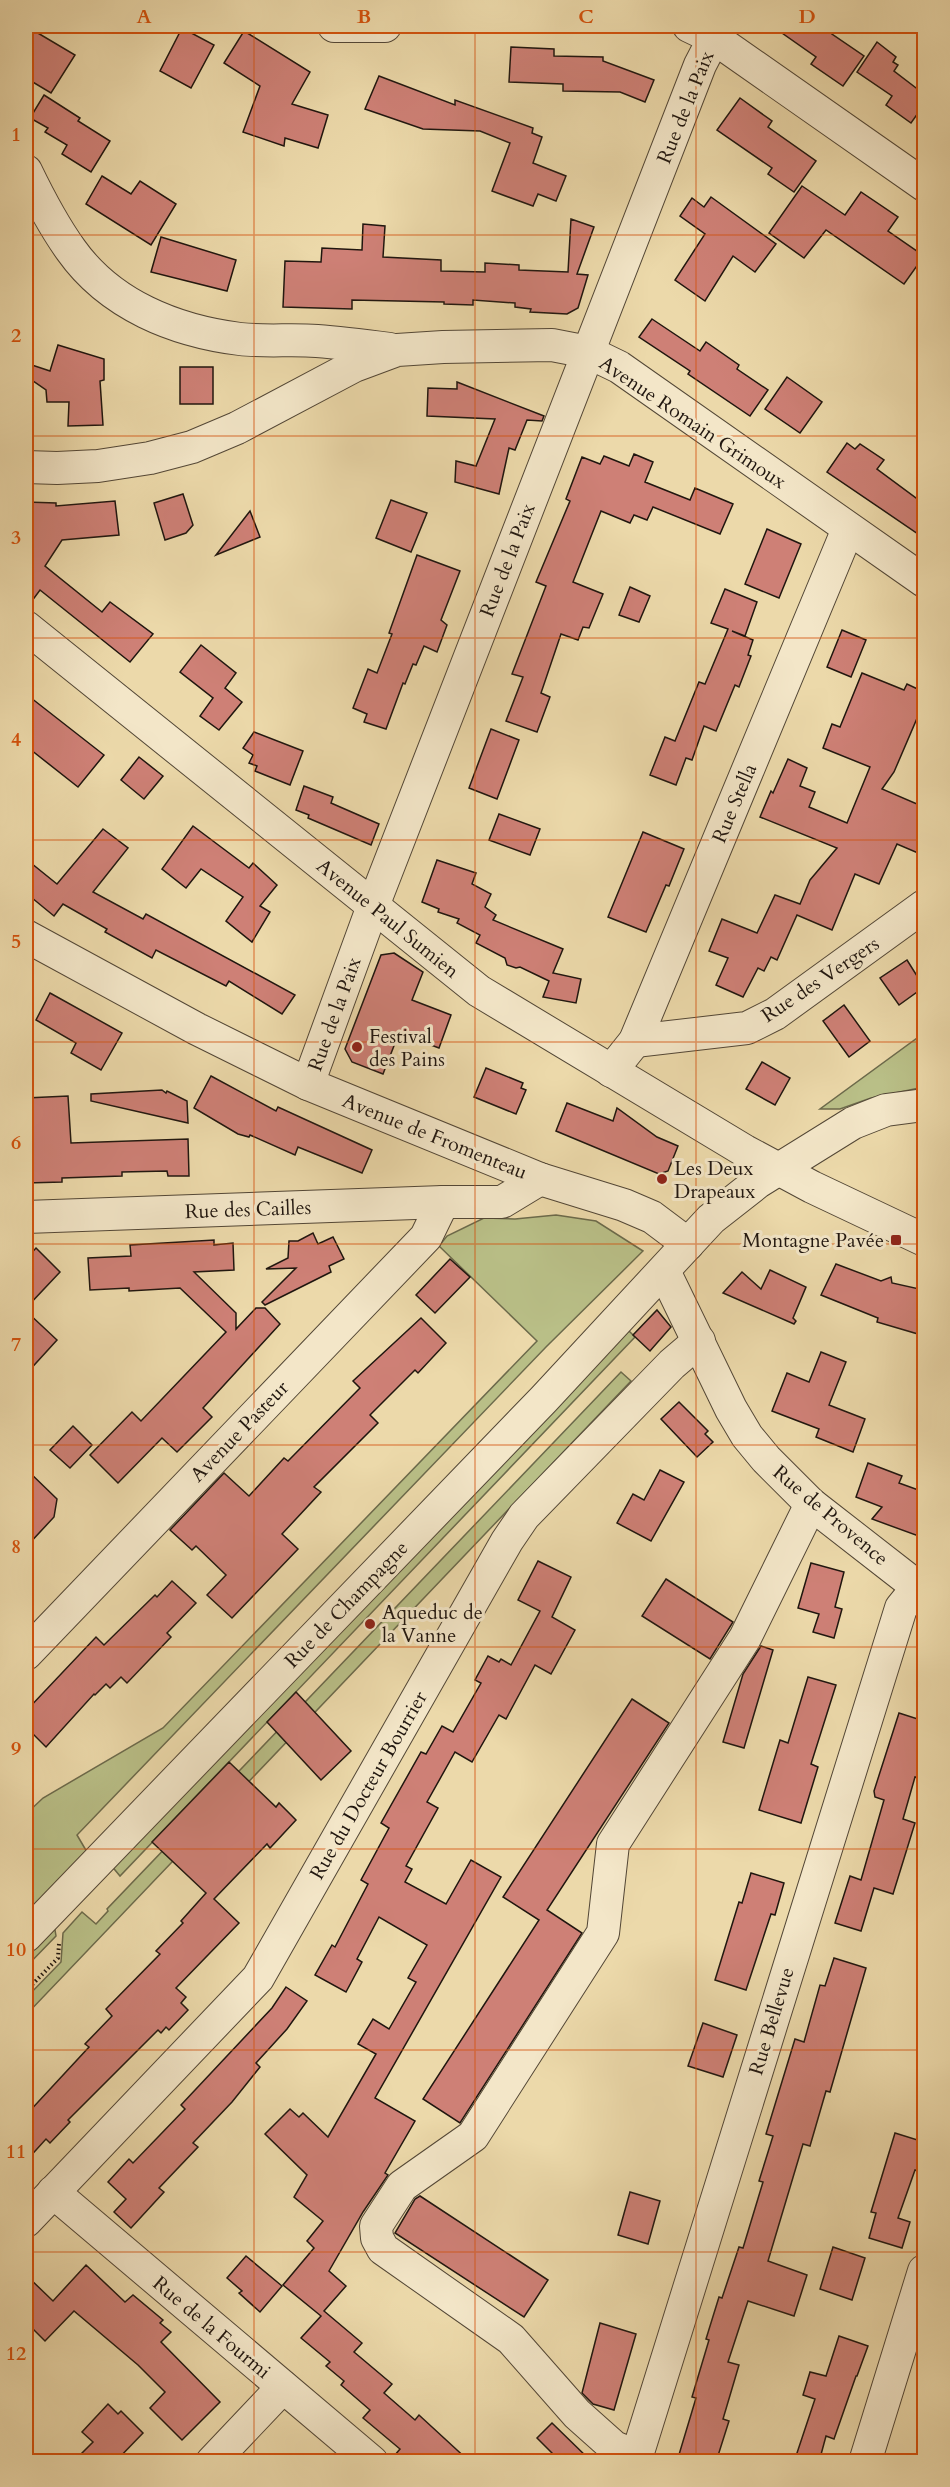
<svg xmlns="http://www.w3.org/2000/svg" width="950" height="2487" font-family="Cardo,serif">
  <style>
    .green { fill: #b9bf87; stroke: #6c6a4b; stroke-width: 1.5 }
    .building { fill: #ce8076; stroke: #20160f; stroke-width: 1.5 }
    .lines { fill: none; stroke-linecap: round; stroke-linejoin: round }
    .minor-casing { stroke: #534736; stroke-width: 34 }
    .path { stroke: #20160f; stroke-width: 4; stroke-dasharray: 1.5 3; stroke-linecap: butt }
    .minor { stroke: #f3e6c8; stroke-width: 32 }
    .grid { fill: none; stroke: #d4520c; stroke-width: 1.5; stroke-opacity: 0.55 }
    .poi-dot { fill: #8f2418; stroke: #f3e6c8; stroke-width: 2 }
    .labels { text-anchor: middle; stroke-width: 6; stroke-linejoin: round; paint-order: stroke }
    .street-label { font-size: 20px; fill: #20160f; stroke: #f3e6c8 }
    .poi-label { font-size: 20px; fill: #20160f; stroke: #f3e6c8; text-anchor: start }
    .neatline { fill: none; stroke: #d4520c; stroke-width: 2 }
    .grid-label { font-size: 20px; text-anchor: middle; font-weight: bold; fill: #d4520c }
  </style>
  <rect width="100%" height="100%" fill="#ecd9aa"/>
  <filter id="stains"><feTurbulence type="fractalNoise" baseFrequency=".00333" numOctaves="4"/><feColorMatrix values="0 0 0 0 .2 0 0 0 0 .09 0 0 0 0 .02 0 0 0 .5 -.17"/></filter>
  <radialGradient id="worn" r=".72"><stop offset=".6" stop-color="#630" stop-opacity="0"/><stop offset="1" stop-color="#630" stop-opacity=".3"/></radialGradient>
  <g class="green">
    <polygon points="924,1033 924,1087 871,1098 840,1109 820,1109"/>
    <polygon points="556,1215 596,1221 643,1251 546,1347 77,1835 87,1852 26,1916 26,1814 43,1798 163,1728 537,1341 439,1246 447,1236 484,1218 515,1219"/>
    <polygon points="627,1329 635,1337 120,1876 110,1864"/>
    <polygon points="621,1372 631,1381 26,2015 26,1998 61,1962 63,1933 82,1912 96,1924 108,1911 107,1909"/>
    <polygon points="54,1924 56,1936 26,1967 26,1953"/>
  </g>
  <g class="building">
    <polygon points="26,26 75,55 51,93 26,78"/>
    <polygon points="772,26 838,26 832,34 864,56 843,86 811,64 816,57"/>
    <polygon points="182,28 214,45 191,88 160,71"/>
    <polygon points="244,31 310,72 292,104 328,115 318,148 285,138 284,146 243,132 260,86 224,63"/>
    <polygon points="877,42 896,57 893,62 898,65 894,71 924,94 924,117 918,113 911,123 886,105 892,96 857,72"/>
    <polygon points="511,47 554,49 554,56 603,57 603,61 654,80 645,102 620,92 563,91 563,84 509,82"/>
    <polygon points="379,76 455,105 455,100 533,128 532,133 542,137 533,163 566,176 556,201 538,194 533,206 492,191 510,143 480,131 423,129 365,109"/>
    <polygon points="44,95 80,118 78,121 110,141 91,172 62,154 67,145 45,132 48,128 30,118"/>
    <polygon points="740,98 772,121 768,127 816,161 794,192 768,174 772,168 717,130"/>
    <polygon points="102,176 131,194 140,181 176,204 151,245 86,204"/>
    <polygon points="802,186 845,215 861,192 898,217 888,231 924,256 904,284 826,230 804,258 769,233"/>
    <polygon points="711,197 776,244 755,272 733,256 705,301 675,280 705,234 680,216 692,198 704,207"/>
    <polygon points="571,219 594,227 577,274 588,275 578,308 567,314 530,312 531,309 515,307 515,303 473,300 473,305 444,304 444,302 352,300 352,309 283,307 285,261 321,262 322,248 362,250 363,224 385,226 383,257 441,260 441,271 485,272 485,263 519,265 519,270 568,272"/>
    <polygon points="161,237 236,260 227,291 151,272"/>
    <polygon points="652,319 700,351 706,342 739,365 737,369 768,390 750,416 688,374 690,371 639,337"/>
    <polygon points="58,345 104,359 104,380 100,381 103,425 68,426 69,402 47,402 46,390 26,376 26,363 50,371"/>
    <rect x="180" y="367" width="33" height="37"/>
    <polygon points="787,377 822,402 800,433 765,409"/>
    <polygon points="457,382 544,416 542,421 527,420 515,450 509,448 499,494 455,482 456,461 476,466 495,419 427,416 428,388 457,389"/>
    <polygon points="847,443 855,449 860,444 884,460 877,469 924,504 924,538 827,472"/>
    <polygon points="634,454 653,462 645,482 690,500 695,488 733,504 720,534 653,507 647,520 634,515 630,523 601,511 573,582 603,594 589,628 583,627 578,640 561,634 541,693 550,697 537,732 506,721 523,677 512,674 546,586 536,582 570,501 566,499 582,457 600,464 604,456 629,466"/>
    <polygon points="183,494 193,525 186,533 165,540 154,503"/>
    <polygon points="391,500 427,513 411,552 376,538"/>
    <polygon points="115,501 119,535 62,540 45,566 102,612 110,602 153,634 130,662 40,590 26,609 26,502 56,503 56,506"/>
    <polygon points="250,511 260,537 216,555"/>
    <polygon points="767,529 801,544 779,598 745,584"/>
    <polygon points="417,555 460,571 441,620 447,625 437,652 424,646 416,665 413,664 405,684 403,683 386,729 364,722 367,714 353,708 368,669 377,673 392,634 389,633"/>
    <polygon points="630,587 650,596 639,622 619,615"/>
    <polygon points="725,589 757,602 745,636 732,631 753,640 748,655 751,656 739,687 735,685 716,731 704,726 692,760 686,758 676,785 650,775 665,737 675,741 699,682 705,684 728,629 711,623"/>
    <polygon points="842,630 866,640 851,677 827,667"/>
    <polygon points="201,645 236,673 225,688 242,702 219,730 200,716 213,698 180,672"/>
    <polygon points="862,673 904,690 907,684 924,692 924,702 894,772 882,789 924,807 924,838 918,853 897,844 879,884 855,874 832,930 797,915 777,960 771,957 764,971 758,968 743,997 716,985 728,958 709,951 722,919 757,933 775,895 800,904 810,880 837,848 760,817 771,791 773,793 788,759 807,768 800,786 815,792 809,807 847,823 870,767 823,748 832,724 840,727"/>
    <polygon points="26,694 104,755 78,787 26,746"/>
    <polygon points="491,729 519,740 497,799 469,788"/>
    <polygon points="254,732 303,751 290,785 255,771 257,766 249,763 253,755 243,748"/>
    <polygon points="139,757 163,776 144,799 121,780"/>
    <polygon points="304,786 333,797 331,803 379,824 371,845 308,818 309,815 296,810"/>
    <polygon points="499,814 540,829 530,855 489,840"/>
    <polygon points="193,826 249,868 253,863 277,885 260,906 270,912 252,942 226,921 243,897 201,869 186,888 162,869"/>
    <polygon points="103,829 128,848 93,892 143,919 146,914 295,995 282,1014 229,981 226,986 156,950 152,958 105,932 107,929 63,904 54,916 26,893 26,859 57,884"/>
    <polygon points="643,832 684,849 669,886 666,885 646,932 608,917"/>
    <polygon points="437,860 476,873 472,884 491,894 485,907 496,915 493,920 563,949 553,973 581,979 576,1003 543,997 549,981 520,967 516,968 507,965 505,958 476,943 480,935 457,923 459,919 438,912 439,909 422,902"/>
    <polygon points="394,953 423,972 412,1000 451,1015 439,1048 399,1033 383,1074 352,1062 345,1049 381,955"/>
    <polygon points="907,960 924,987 899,1005 880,978"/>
    <polygon points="50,993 122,1033 101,1070 71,1053 76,1043 36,1020"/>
    <polygon points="844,1005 870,1041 849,1057 823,1021"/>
    <polygon points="762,1062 790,1078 775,1105 746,1089"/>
    <polygon points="486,1068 523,1083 521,1088 526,1090 516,1114 474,1097"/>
    <polygon points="211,1076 276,1111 278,1107 372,1150 362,1173 298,1147 295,1155 250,1135 249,1137 238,1134 194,1108"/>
    <polygon points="162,1090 166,1093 167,1091 187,1101 188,1123 91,1101 91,1094"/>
    <polygon points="68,1096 71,1143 188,1139 189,1176 168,1176 167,1171 122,1172 122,1176 62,1178 62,1182 26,1183 26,1098"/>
    <polygon points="567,1103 613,1121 617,1108 657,1137 678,1146 668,1171 659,1174 556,1131"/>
    <polygon points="313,1233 318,1244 333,1237 344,1259 329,1266 331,1272 265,1305 262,1302 296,1268 266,1269 288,1258 289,1241 298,1241"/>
    <polygon points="214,1240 214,1245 233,1243 234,1270 194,1272 236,1313 236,1329 256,1308 265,1308 280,1324 203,1408 212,1417 177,1452 162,1438 118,1483 90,1455 132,1412 141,1421 226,1332 180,1288 129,1291 129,1288 90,1290 88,1258 131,1256 130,1245"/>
    <polygon points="36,1248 60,1272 26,1308 26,1259"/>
    <polygon points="450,1259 470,1277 435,1313 416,1295"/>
    <polygon points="836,1264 881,1281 891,1277 892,1283 924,1290 924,1318 918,1334 877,1322 878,1318 821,1295"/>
    <polygon points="770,1270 806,1287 793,1318 796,1321 794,1324 723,1293 742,1272 761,1289"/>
    <polygon points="657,1310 671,1327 650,1351 633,1335"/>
    <polygon points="26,1311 57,1340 26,1374"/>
    <polygon points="421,1318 446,1343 418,1373 415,1370 370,1415 378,1423 314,1487 321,1492 282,1534 298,1549 232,1618 207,1595 226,1575 196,1546 192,1550 170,1530 224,1473 249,1496 284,1458 288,1461 360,1388 353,1381"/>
    <polygon points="821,1352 846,1362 829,1405 865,1419 853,1452 816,1437 819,1429 772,1411 787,1373 809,1382"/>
    <polygon points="679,1402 708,1431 705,1434 713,1442 697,1457 661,1419"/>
    <polygon points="73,1426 92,1445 70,1468 50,1450"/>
    <polygon points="868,1463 902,1476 899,1483 924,1492 924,1538 872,1519 882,1507 856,1497"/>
    <polygon points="26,1469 57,1499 54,1517 26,1547"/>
    <polygon points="660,1470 684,1482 651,1541 617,1523 633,1494 644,1500"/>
    <polygon points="538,1561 571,1577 552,1617 575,1630 551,1674 535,1665 506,1719 499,1715 472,1762 455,1752 427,1802 438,1808 406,1866 412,1869 405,1882 446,1904 471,1860 501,1877 375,2098 415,2121 385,2173 388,2175 363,2212 329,2271 346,2286 324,2311 362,2343 354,2352 392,2384 384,2393 415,2420 419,2415 470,2462 389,2462 400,2449 363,2418 370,2410 341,2385 344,2381 326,2366 330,2362 301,2338 321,2316 283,2285 314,2248 307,2241 323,2221 294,2197 307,2175 265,2134 290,2109 299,2117 303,2113 328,2137 376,2054 358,2044 373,2019 389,2029 416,1982 408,1978 427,1945 379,1917 357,1959 362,1962 346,1992 315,1975 332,1945 335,1947 368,1884 361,1880 389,1828 381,1823 421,1752 426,1754 442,1726 453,1732 481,1683 475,1680 488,1656 499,1662 501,1659 511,1665 540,1611 518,1600"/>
    <polygon points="811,1563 844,1572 835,1607 842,1609 834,1638 813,1632 819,1614 798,1608"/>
    <polygon points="666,1579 733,1622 710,1659 642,1616"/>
    <polygon points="172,1581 196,1603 167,1633 171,1637 127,1683 121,1677 110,1688 106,1684 95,1695 94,1694 46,1747 26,1727 26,1711 96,1637 104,1645 155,1595 157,1597"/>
    <polygon points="761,1646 773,1650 744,1748 723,1742 743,1674"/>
    <polygon points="808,1677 836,1685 811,1764 818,1767 801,1823 759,1810 780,1740 788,1743"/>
    <polygon points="296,1692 351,1751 321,1780 267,1722"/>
    <polygon points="632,1699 669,1723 547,1910 582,1933 460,2123 423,2099 539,1920 503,1897"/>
    <polygon points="899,1713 924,1721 924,1779 915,1777 903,1819 915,1823 893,1894 874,1888 861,1931 835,1923 850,1876 861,1880 884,1800 875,1797 874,1791"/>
    <polygon points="229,1762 276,1807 279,1803 296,1820 270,1848 267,1844 214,1899 239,1923 176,1988 186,1997 181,2003 188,2010 169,2030 166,2027 161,2033 158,2030 68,2120 70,2122 50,2143 46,2139 26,2161 26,2115 89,2047 85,2044 112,2016 106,2009 160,1954 156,1951 183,1923 181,1921 206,1893 152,1842"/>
    <polygon points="751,1873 784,1883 775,1915 771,1914 746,1990 715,1980 739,1902 742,1903"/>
    <polygon points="834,1958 866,1968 830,2092 826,2091 810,2146 803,2144 768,2261 807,2275 794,2316 748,2301 728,2362 739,2365 723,2419 729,2421 716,2462 691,2462 678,2458 696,2398 692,2397 709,2340 706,2339 719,2297 722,2298 739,2247 743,2248 763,2182 759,2181 773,2136 766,2134 795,2039 804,2042 820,1985 825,1986"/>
    <polygon points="286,1987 307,2001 287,2029 256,2063 260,2067 232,2102 193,2143 198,2147 159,2188 164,2192 131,2228 114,2212 126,2199 108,2182 129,2159 133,2163 185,2109 181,2105 272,2008"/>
    <polygon points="703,2023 737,2035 723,2077 688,2066"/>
    <polygon points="895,2133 924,2142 924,2173 915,2170 898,2218 910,2222 902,2248 869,2238 876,2213 871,2212"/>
    <polygon points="630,2192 660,2201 648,2244 618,2235"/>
    <polygon points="420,2196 548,2280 524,2317 395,2233 415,2199"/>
    <polygon points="833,2247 865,2258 852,2300 820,2289"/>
    <polygon points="246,2256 282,2286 260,2312 239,2293 242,2291 227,2278"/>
    <polygon points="86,2265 125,2302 133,2295 163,2320 160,2323 171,2332 161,2342 220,2402 182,2440 150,2408 165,2392 138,2365 74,2311 45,2341 26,2322 26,2275 53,2301"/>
    <polygon points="600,2323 636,2334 614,2410 593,2404 582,2393"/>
    <polygon points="839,2336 868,2346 857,2376 856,2376 834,2439 826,2436 819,2462 794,2462 815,2399 803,2395 810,2372 826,2376"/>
    <polygon points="108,2404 118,2414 121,2411 143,2433 115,2462 73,2462 93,2442 82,2432"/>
    <polygon points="552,2423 592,2462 561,2462 537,2438"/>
  </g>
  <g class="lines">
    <g class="minor-casing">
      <g id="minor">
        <polyline points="334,26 385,26"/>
        <polyline points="689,26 714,38 924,185"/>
        <path d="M26,171C39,198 53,225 71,250C110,305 175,331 240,339C265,342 292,339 317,341C342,343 366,346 390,349"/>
        <polyline points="26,467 57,468 98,466 150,458 192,447 237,428 354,366 397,350 443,347 552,345 588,352 619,367 924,581"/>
        <polyline points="26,627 479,991 745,1151 812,1187 924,1240"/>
        <polyline points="26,936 197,1029 308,1084 540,1179 624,1205 652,1217 688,1244"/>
        <polyline points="635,1041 747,1028 775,1014 924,906"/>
        <polyline points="611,1071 635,1041 848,529"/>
        <polyline points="308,1084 373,906 700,65 714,38"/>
        <polyline points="26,1217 443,1202 502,1202 540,1179"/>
        <polyline points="664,1271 731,1409 747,1436 766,1459 811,1504 924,1592"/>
        <polyline points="26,1654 426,1237 443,1202"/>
        <polyline points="26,1936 544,1399 711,1219 758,1182 853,1123 886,1110 924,1105"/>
        <polyline points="53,2192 372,2462"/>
        <polyline points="26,2221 258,1978 507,1541 524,1516 672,1364 699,1341"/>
        <polyline points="636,2456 614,2447 577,2414 511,2339 383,2249 377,2238 376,2226 402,2186 473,2136 603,1933 613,1844 745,1638 811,1504"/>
        <polyline points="212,2462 283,2387"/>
        <polyline points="635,2462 901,1608 918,1587"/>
        <polyline points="865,2462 924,2271"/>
      </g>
    </g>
    <g class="path">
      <polyline points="675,1199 694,1193"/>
      <polyline points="26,1991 58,1958 59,1944"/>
    </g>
    <use href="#minor" class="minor"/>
  </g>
  <path class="grid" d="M254,26V2462M475,26V2462M696,26V2462M26,235H924M26,436H924M26,638H924M26,840H924M26,1042H924M26,1244H924M26,1445H924M26,1647H924M26,1849H924M26,2050H924M26,2252H924"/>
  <g class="poi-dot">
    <circle cx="357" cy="1047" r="6"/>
    <circle cx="662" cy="1179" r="6"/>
    <rect x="890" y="1234" width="12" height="12" rx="3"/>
    <circle cx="370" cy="1624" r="6"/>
  </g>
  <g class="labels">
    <g class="street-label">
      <text transform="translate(685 107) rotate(-68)" y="7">Rue de la Paix</text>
      <text transform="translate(693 422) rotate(34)" y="7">Avenue Romain Grimoux</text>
      <text transform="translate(507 560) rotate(-69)" y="7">Rue de la Paix</text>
      <text transform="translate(734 803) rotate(-67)" y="7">Rue Stella</text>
      <text transform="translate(388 918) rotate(39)" y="7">Avenue Paul Sumien</text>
      <text transform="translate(820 979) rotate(-34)" y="7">Rue des Vergers</text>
      <text transform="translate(334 1014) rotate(-70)" y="7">Rue de la Paix</text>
      <text transform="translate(435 1136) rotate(22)" y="7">Avenue de Fromenteau</text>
      <text transform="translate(248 1209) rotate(-2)" y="7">Rue des Cailles</text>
      <text transform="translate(239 1431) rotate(-46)" y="7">Avenue Pasteur</text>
      <text transform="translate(831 1515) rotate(40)" y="7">Rue de Provence</text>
      <text transform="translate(346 1604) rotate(-46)" y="7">Rue de Champagne</text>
      <text transform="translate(368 1785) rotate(-60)" y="7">Rue du Docteur Bourrier</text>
      <text transform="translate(771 2021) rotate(-73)" y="7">Rue Bellevue</text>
      <text transform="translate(212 2327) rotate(40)" y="7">Rue de la Fourmi</text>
    </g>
    <g class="poi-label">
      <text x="369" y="1043">Festival<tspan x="369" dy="23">des Pains</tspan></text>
      <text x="674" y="1175">Les Deux<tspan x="674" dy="23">Drapeaux</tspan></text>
      <text x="884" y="1247" text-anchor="end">Montagne Pavée</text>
      <text x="382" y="1619">Aqueduc de<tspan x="382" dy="23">la Vanne</tspan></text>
    </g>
  </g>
  <rect width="950" height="2487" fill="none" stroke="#ecd9aa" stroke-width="66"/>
  <rect x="33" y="33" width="884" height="2421" class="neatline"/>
  <g class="grid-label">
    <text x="144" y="23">A</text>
    <text x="364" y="23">B</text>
    <text x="586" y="23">C</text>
    <text x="807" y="23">D</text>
    <text x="16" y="141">1</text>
    <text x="16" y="342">2</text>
    <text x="16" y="544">3</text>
    <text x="16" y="746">4</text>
    <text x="16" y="948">5</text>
    <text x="16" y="1149">6</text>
    <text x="16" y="1351">7</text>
    <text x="16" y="1553">8</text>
    <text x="16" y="1755">9</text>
    <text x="16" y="1956">10</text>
    <text x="16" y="2158">11</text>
    <text x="16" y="2360">12</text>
  </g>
  <rect width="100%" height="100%" filter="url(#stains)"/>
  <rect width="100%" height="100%" fill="url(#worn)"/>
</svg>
